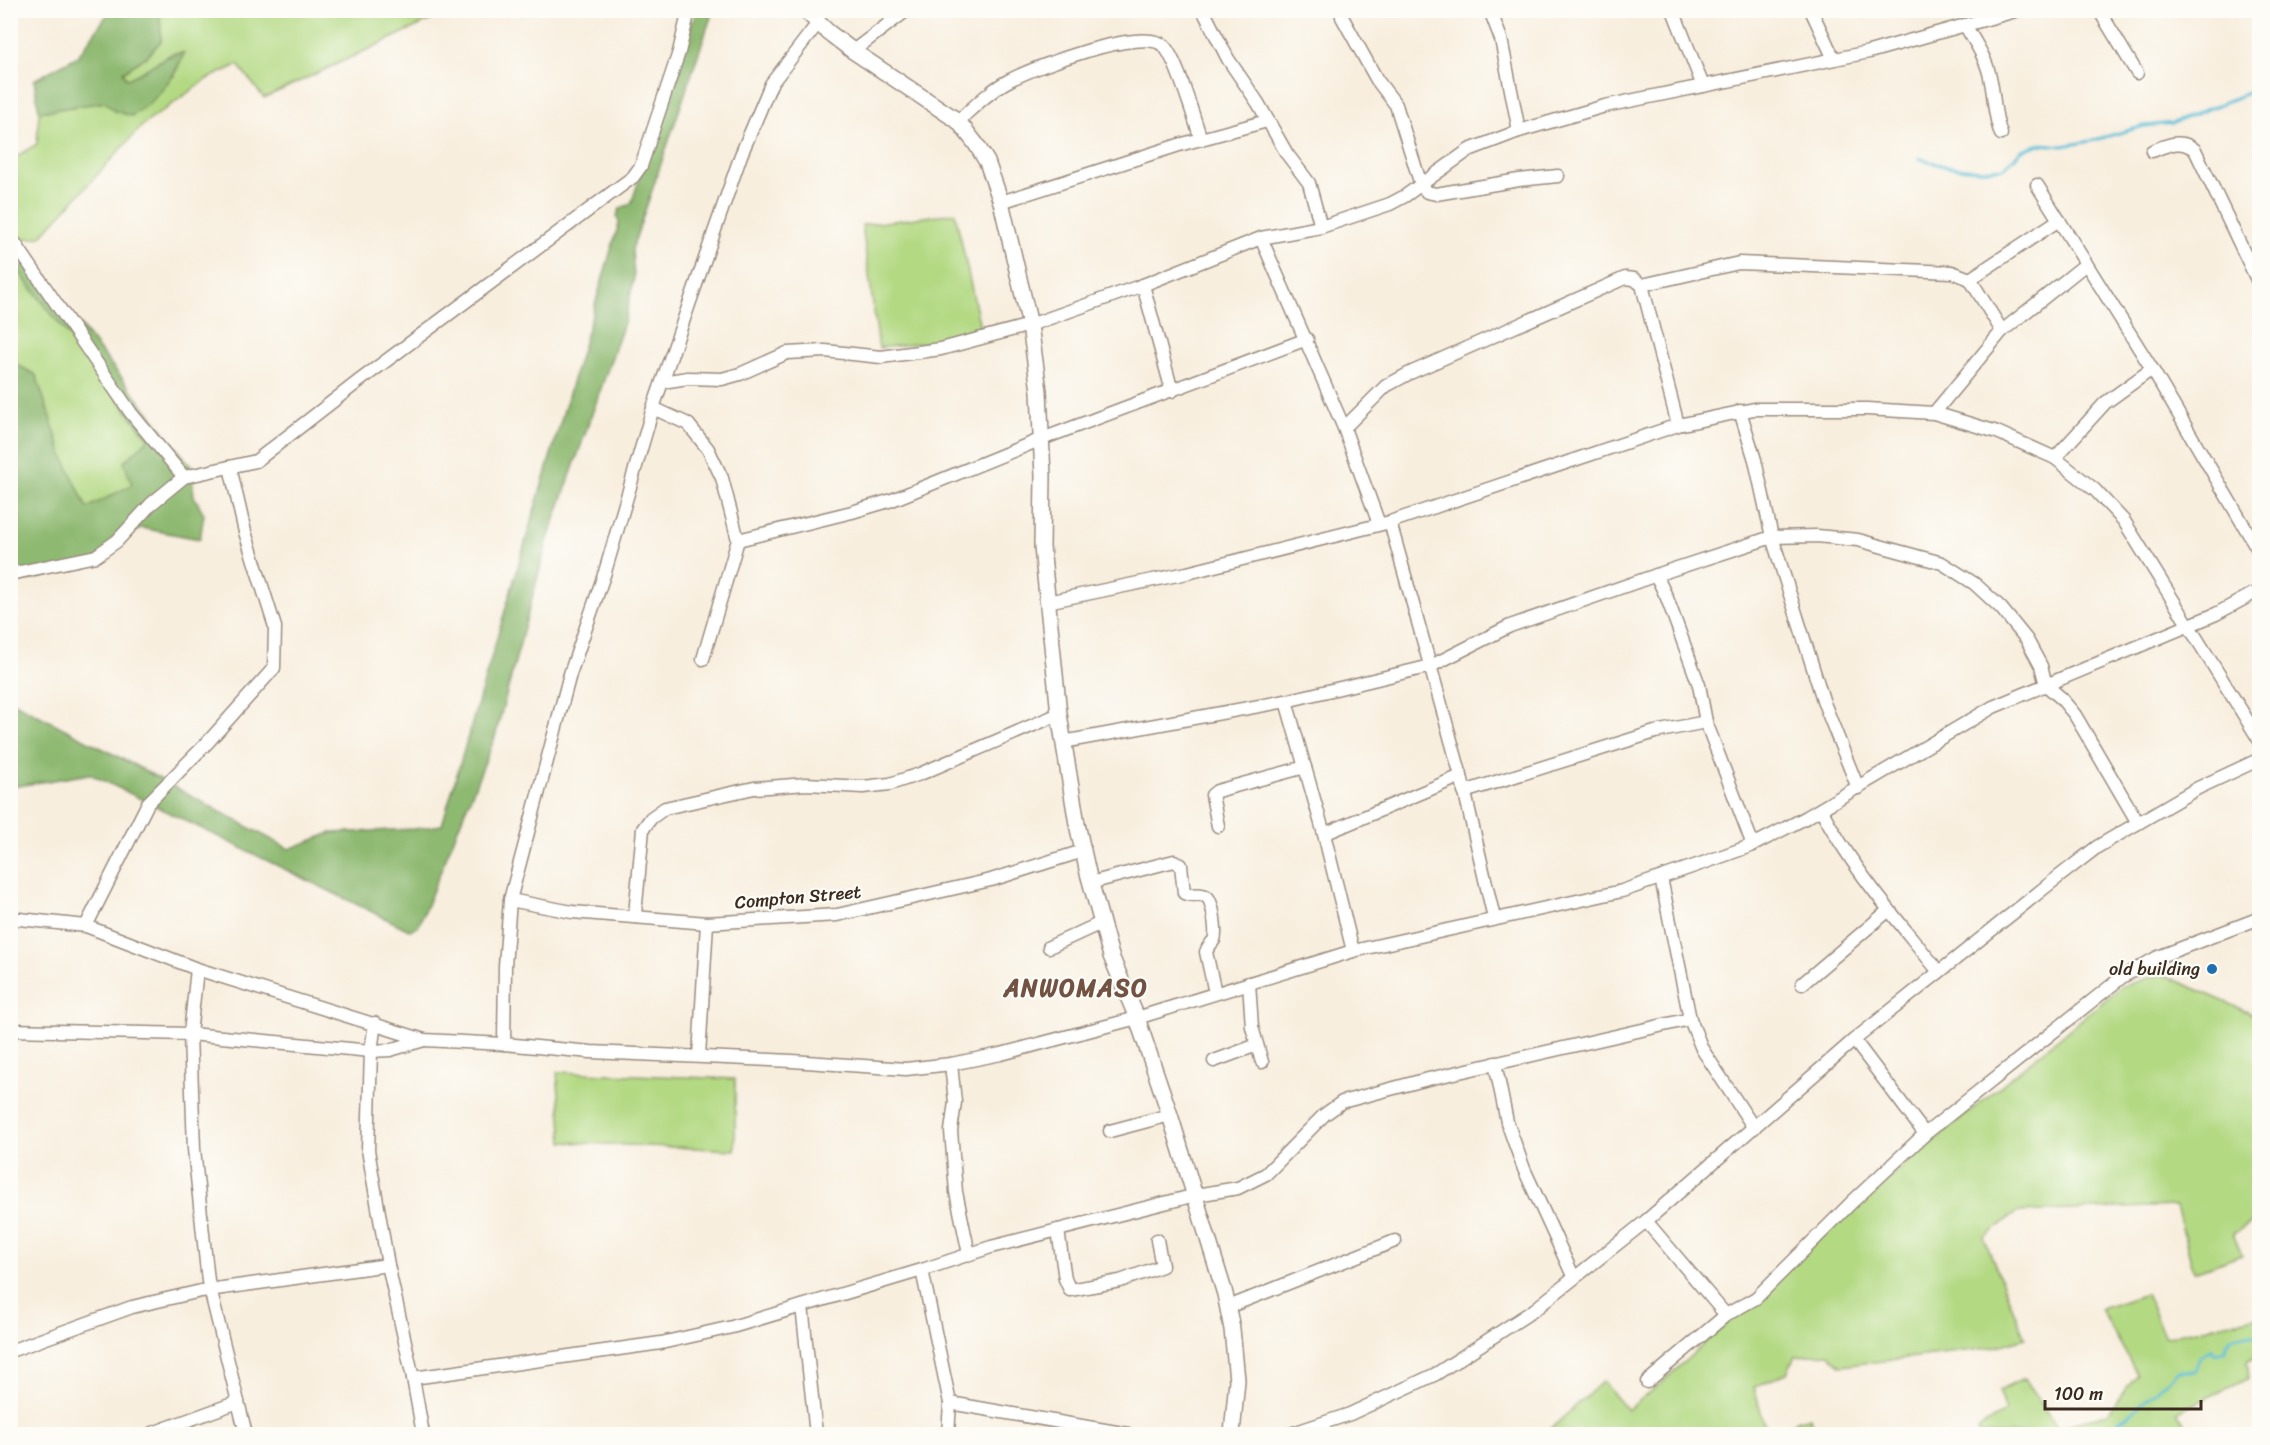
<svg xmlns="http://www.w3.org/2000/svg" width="2270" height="1445" font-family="Sriracha,sans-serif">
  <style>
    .green { fill: #b3d983; stroke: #778250; stroke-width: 1.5 }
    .forest { fill: #8eb971; stroke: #647248; stroke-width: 1.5 }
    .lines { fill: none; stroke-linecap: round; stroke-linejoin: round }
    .stream { stroke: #59bdd7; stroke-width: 3 }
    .minor-casing { stroke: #9a8c7e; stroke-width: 15 }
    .tertiary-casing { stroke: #9a8c7e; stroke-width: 18 }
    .minor { stroke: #fff; stroke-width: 12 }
    .tertiary { stroke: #fff; stroke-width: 15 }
    .poi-dot { fill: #1f6fb2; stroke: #fdfcf7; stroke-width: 2 }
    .labels { text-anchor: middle; stroke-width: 4.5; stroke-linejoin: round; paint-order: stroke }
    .street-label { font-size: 18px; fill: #3b2a1e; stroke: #fdfcf7 }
    .poi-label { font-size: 18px; fill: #3b2a1e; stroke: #fdfcf7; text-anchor: end }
    .district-label { font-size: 24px; font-weight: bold; letter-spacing: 1.5px; fill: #725242; stroke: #fdfcf7 }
  </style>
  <rect width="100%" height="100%" fill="#fdfcf7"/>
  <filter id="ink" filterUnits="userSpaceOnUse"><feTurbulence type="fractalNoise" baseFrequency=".0167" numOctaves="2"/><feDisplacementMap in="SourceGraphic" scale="12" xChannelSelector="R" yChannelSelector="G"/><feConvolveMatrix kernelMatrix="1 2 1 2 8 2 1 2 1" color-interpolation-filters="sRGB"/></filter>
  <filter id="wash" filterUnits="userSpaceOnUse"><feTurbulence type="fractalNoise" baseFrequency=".008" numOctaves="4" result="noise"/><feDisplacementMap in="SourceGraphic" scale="24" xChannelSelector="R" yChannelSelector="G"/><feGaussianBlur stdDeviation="1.35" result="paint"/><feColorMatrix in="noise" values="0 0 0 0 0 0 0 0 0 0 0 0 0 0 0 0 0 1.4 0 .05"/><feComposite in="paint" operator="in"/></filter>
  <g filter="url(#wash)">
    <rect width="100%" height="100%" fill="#f8eede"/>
    <g class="green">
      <polygon points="160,11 450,11 264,98 238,65 207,79 143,125 40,237 21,239 11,224 11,160 37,144 39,112 105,102 115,111 174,76 184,53 172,53 149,70 127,80 123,72 146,57 161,41"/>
      <polygon points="955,213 982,336 879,348 862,225"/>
      <polygon points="19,272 149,439 132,485 87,509 62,454 36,376 11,361 11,281"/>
      <polygon points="2162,974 2259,1017 2259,1217 2233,1234 2242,1255 2194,1272 2176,1206 2017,1212 1984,1238 2025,1338 1991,1348 1840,1366 1829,1354 1795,1356 1787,1373 1754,1387 1767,1434 1545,1434 1603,1381 1627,1410 1658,1386 1851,1209 2122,986"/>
      <polygon points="557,1072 735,1079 735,1150 563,1142"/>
      <polygon points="2146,1294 2165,1337 2259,1316 2259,1355 2247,1362 2249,1378 2177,1412 2190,1434 1978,1434 1977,1430 2006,1411 1999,1391 2024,1379 2058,1428 2107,1414 2137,1374 2101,1309"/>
      <polygon points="1810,1417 1813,1434 1780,1434 1796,1421"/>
    </g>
    <g class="forest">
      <path d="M115,11H160L161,41L146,57L123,72L127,79C146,72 165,53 184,53C173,79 156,102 131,116L115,111L105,102L39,112L34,80L78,56L107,15Z"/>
      <polygon points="696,11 713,11 632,249 634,278 625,320 547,542 495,737 418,927 409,930 90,774 11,787 11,701 136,766 289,849 331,833 414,829 442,825 619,223 617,216 620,208 631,204"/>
      <polygon points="32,264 191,466 194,496 204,514 200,539 141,528 85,567 11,584 10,361 36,375 62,454 87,508 132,485 124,462 149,439 19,272 22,265"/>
    </g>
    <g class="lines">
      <g class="stream">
        <polyline points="1919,158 1947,167 1980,170 2004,168 2022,150 2040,144 2063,146 2091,141 2144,126 2173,123 2260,88"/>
        <path d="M2101,1434L2127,1416L2178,1371H2195L2200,1357L2211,1349L2215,1354L2225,1351C2226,1331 2244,1334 2260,1336"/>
      </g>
    </g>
  </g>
  <g filter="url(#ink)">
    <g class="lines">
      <g class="minor-casing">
        <g id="minor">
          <polyline points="1203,10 1228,59 1258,103 1287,154 1309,183 1321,227"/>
          <polyline points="1490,10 1501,39 1519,131"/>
          <polyline points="1673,10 1703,86"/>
          <polyline points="1811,10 1834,59"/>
          <polyline points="2099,10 2137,73"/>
          <polyline points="1342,17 1377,80 1396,105 1421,185 1427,192 1436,194 1519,180 1558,176"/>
          <path d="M1965,25C1975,42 1986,58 1990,77C1995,98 1993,113 2001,134"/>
          <polyline points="853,51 907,10"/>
          <path d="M958,121C974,107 989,91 1008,81C1032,68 1144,25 1164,46C1177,59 1194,119 1201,139"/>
          <path d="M2152,151C2168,145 2181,138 2195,150L2260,286"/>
          <polyline points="2037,185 2152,369 2260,553"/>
          <polyline points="1001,202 1179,145 1267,121"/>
          <polyline points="10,236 131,413 184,477"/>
          <polyline points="1261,238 1344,428 1379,524"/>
          <polyline points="1970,279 2059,220"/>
          <polyline points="1143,285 1172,391"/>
          <polyline points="1642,285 1739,263 1952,272 1970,279 2002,331"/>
          <polyline points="662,382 688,378 722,379 740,374 787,353 825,351 881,357 941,349 1030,325 1143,285 1261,238 1321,227 1390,204 1405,196 1469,150 1519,131 1605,106 1869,52 2019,10"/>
          <polyline points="653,408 688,424 708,449 722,478 738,540 703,659"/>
          <polyline points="1740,411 1755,460 1772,537 1824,703 1858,788"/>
          <polyline points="1934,413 2002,331 2086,264"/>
          <polyline points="1344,428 1386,386 1410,373 1625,278 1634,279 1642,285 1678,425"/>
          <polyline points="2055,458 2105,403 2152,369"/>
          <polyline points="1390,522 1461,776 1494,918"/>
          <polyline points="738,540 852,512 892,500 1042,439 1307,339"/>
          <polyline points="10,574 96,556 117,541 151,504 184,477 256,461 359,381 633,177 641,166 679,52 689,10"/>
          <polyline points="1656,575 1667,598 1699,685 1706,722 1753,845"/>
          <polyline points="1047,602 1187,573 1390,522 1678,425 1754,409 1867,409 1934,413 1997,432 2055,458 2095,490 2124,521 2260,741"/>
          <polyline points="1286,701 1324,834 1353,951"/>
          <polyline points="1063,742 1286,701 1431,666 1510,626 1671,570 1772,537 1817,536 1858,540 1942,563 1975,584 2001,608 2027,640 2041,666 2046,685 2061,698 2075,715 2138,823"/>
          <polyline points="1464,792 1655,732 1706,722"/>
          <path d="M1821,809C1852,869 1897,919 1939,972"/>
          <polyline points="1218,826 1212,795 1217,791 1305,767"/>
          <polyline points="1324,834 1461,776"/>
          <polyline points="1661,878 1690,1019 1702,1049 1754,1128"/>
          <path d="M1090,883L1174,861L1181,865L1184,893C1191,897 1201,892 1207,897C1213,901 1217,933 1214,940C1211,944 1208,946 1206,952L1215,993"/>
          <polyline points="510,900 572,912 707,923 837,915 991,880 1083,851"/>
          <polyline points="635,915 643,829 651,818 665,808 754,788 806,784 863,787 890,784 920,774 1059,714"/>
          <polyline points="10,918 86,926 197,969 424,1040 504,1044 591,1052 792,1061 906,1069 951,1064 1001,1054 1137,1018 1353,951 1622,891 1706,862 1753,845 1807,817 1993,707 2216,614 2260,590"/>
          <polyline points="86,926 148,803 208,742 274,668 275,627 245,532 230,467"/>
          <polyline points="1049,947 1101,923"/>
          <polyline points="197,969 190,1034 194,1149 208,1281 246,1434"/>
          <polyline points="1249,983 1252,1027 1262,1062"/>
          <polyline points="1802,984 1889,910"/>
          <polyline points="375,1023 371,1051 368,1150 388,1265 413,1378 423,1434"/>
          <polyline points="10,1030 190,1034 371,1051 390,1050 424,1040"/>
          <polyline points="1854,1040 1925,1134"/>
          <polyline points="504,1044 505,966 510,900 570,674 605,572 653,408 741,155 771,84 818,23"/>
          <polyline points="699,1056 707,923"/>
          <polyline points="1214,1061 1257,1045"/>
          <polyline points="1495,1063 1507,1122 1524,1169 1574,1278"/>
          <polyline points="951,1064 955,1102 951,1131 956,1192 969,1254"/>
          <polyline points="1110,1131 1170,1115"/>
          <polyline points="1646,1221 1726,1315"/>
          <polyline points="1058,1230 1065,1279 1070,1290 1120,1281 1162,1266 1157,1240"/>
          <polyline points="922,1270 950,1403 948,1434"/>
          <polyline points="802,1306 816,1434"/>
          <polyline points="1228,1307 1395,1241"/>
          <polyline points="10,1351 132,1307 201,1291 388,1265"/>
          <polyline points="413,1378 661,1343 732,1327 922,1270 991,1247 1196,1195 1238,1188 1266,1174 1324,1115 1342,1102 1424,1080 1690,1019"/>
          <polyline points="1647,1382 1726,1315 1756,1298 1851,1203 1925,1134 2122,977 2158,957 2260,918"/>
          <polyline points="950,1403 1128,1434"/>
          <polyline points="150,1434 238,1402"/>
          <polyline points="1290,1434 1350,1414 1436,1374 1534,1310 1646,1221 1854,1040 2048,885 2097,847 2138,823 2198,788 2260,759"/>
        </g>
      </g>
      <g class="tertiary-casing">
        <polyline id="tertiary" points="805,10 828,32 853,51 958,121 976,144 987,162 1001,202 1030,325 1039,391 1043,476 1042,547 1059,714 1077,824 1088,873 1111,956 1137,1018 1170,1115 1225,1294 1232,1329 1237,1380 1232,1434"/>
      </g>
      <use href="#minor" class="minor"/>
      <use href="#tertiary" class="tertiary"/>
    </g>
  </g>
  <circle class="poi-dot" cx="2212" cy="969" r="6"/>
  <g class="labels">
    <g class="street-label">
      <text transform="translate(798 897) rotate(-5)" y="6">Compton Street</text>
    </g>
    <g class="poi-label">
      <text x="2200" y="975">old building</text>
    </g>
    <g class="district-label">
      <text x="1076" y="996">ANWOMASO</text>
    </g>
  </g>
  <rect width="2270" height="1445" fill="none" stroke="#fdfcf7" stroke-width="36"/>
  <path d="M2045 1400v9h156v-9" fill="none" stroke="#3b2a1e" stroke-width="3"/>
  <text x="2054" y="1400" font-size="18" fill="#3b2a1e" stroke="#fdfcf7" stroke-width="4.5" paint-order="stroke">100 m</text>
</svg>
